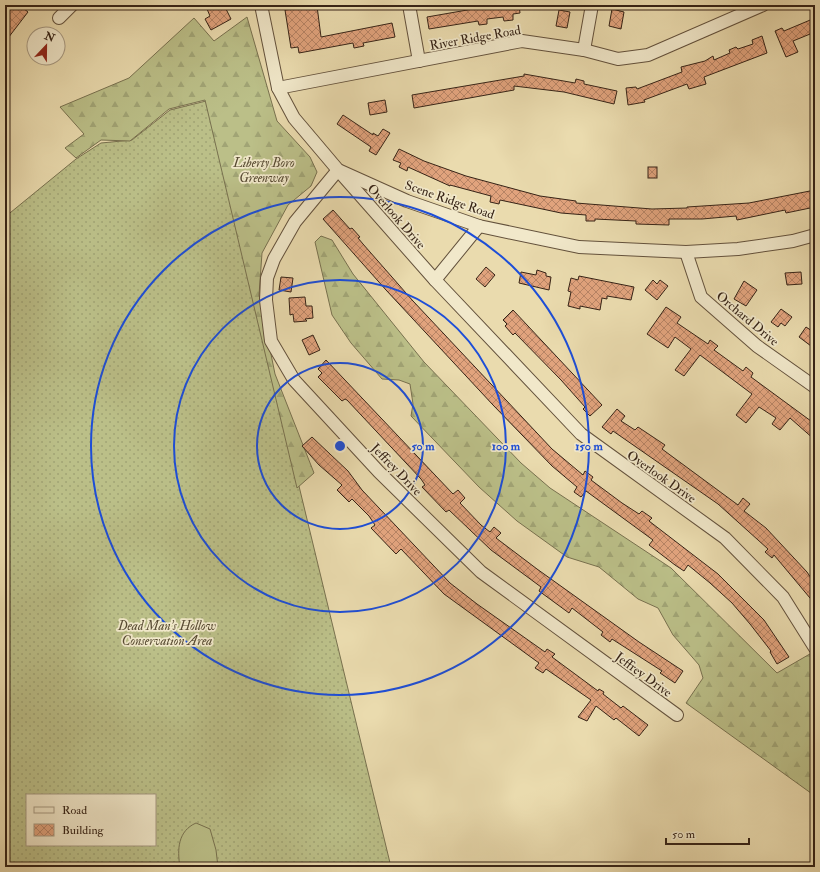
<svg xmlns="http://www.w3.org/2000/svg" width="820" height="872" font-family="'IM FELL Double Pica',serif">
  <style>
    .grass { fill: url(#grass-dots); stroke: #78714f; fill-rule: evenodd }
    .forest { fill: url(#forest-firs); stroke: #78714f }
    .garden { fill: #bbbf88; stroke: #78714f }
    .building { fill: url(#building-cross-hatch); stroke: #362316 }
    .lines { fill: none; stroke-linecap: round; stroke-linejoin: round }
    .street-casing { stroke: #63513c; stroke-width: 14 }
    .street { stroke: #f1e8ca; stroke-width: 12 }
    .ring { fill: none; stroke: #1d4ed8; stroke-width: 2 }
    .labels { text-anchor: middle; stroke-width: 3.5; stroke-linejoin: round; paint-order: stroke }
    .street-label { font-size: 13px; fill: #362316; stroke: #f1e8ca }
    .park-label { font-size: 13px; font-style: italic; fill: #574a32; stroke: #f1e8ca }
    .centre { fill: #1d4ed8; stroke: #f1e8ca; stroke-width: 2 }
    .ring-label { font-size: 12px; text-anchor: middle; font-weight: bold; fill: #1d4ed8; stroke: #f1e8ca; stroke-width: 3.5; stroke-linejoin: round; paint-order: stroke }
  </style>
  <defs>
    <pattern id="grass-dots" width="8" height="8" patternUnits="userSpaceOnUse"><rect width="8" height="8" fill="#bbbf88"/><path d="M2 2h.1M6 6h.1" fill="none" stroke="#a1a475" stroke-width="1.8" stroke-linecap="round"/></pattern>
    <pattern id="forest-firs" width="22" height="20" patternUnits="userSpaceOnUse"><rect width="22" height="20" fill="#bbbf88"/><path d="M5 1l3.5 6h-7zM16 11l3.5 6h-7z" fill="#a1a475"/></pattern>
    <pattern id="building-cross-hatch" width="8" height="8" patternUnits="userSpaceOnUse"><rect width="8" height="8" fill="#e1a37d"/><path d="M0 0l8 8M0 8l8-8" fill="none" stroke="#b78465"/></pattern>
  </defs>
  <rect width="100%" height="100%" fill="#eadbae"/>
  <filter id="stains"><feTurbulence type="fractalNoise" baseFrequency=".005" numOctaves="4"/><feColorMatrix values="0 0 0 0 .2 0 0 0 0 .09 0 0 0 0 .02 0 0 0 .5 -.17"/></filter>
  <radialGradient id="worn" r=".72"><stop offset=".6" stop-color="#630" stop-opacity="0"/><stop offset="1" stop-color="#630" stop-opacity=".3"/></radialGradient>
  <path class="grass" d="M206,101L391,867H5V217L76,159L101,143L132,140L170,110ZM27,795H155V845H27Z"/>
  <g class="forest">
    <polygon points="247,17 277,121 310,157 317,172 311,186 288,205 262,253 259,295 275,374 314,473 297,488 205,100 169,109 130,141 101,140 76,158 65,148 84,134 60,107 129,78 194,18 214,41"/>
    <polygon points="321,236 332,240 353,274 424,362 521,463 550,488 671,568 777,673 815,651 815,796 686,703 703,678 699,665 673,635 658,608 638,599 599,567 567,557 517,521 479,487 411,416 413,404 410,384 399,380 382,379 351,343 332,315 315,242"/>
  </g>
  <path class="garden" d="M196,823L210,829L216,850L218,867H180C177,849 178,831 196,823Z"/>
  <g class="building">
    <polygon points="5,5 19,5 28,12 5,42"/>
    <polygon points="214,5 224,5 231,19 211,30 205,19 210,16 207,9"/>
    <polygon points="496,5 519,5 520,13 513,14 513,20 504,21 503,17 487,19 487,24 479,25 478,21 429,29 427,17"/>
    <polygon points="317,6 321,37 392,23 395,37 363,43 364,46 354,48 353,43 299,53 298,47 291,48 285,10"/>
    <polygon points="612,9 624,12 621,29 609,26"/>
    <polygon points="559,10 570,12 567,28 556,26"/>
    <polygon points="815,18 815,32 793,41 798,52 786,57 775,31 782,28 784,31"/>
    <polygon points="762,36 767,53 704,77 706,84 689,89 687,84 644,100 645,102 628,105 626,88 636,87 637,89 682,72 681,67 705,61 713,56 714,60 730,53 729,50 736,47 738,49 753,44 752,40"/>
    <polygon points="524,74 575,83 576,79 584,81 584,84 617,91 614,104 564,92 514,86 514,90 414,108 412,95 524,76"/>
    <polygon points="385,100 387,112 370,115 368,103"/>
    <polygon points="343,115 373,135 373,133 378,136 383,129 390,133 376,155 369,151 371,147 337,124"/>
    <polygon points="399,149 424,161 466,176 540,196 576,201 576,203 652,209 687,208 687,207 749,203 815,190 815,207 786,213 785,210 737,220 736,216 702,219 669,219 669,225 636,224 636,221 595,219 595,221 586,221 586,215 561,213 500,200 499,204 490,202 491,196 450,185 450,186 408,167 407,171 399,167 401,163 393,160"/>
    <rect x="648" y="167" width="9" height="11"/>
    <polygon points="333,210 350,229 352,228 360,237 358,238 363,244 413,301 552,449 583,475 585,471 593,477 591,480 622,503 639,514 642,511 652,518 649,521 718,574 764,620 789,657 777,664 770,652 771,651 750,624 732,603 710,583 688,565 684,571 675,565 649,545 653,540 586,491 581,497 574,492 577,487 552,466 493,405 386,290 323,219"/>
    <polygon points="486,267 495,275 485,287 476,279"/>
    <polygon points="537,270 546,273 546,276 551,277 549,290 519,283 521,272 536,275"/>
    <polygon points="801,272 802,284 787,285 785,273"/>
    <polygon points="579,276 634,287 631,300 607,296 607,299 602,298 600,310 580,306 580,309 568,306 571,292 568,291 571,278 578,280"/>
    <polygon points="281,277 293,278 291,292 279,290"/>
    <polygon points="653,280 657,284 660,280 668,286 657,300 645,290"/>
    <polygon points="744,281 757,290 746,306 734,299"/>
    <polygon points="305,297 306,306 312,306 313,318 305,319 307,321 294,322 293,314 290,315 289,298"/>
    <polygon points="666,307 681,317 677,323 708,344 710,340 718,346 714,350 743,371 746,367 753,373 751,377 815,424 815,440 790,418 780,430 772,424 776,418 759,407 746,423 736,415 752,394 700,355 684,376 675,370 691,349 675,337 668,348 647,334"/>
    <polygon points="781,309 792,317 785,326 781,323 778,327 771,322"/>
    <polygon points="513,310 602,405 590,416 583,409 585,407 561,380 515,333 513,335 505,326 507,324 503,320"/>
    <polygon points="806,327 815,333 815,341 811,346 799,337"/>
    <polygon points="313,335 320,350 309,355 302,340"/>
    <polygon points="326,360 453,494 458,490 465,498 460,503 481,525 490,532 494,527 501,533 496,538 537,569 639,642 683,671 675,683 660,673 662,671 612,639 610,642 601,635 603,632 572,608 569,613 539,591 541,587 491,550 449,510 446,512 422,487 425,485 421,479 347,400 345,399 342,401 318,377 322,373 318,369"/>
    <polygon points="617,409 625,416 621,421 635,430 638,427 665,445 662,449 738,505 743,498 750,504 744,511 766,528 807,572 815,584 815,604 774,555 772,558 765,552 768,549 718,504 613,431 611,434 602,427"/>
    <polygon points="312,437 348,471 362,490 450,583 477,604 545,652 547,649 555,654 552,657 598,691 599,689 604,692 603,694 621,708 623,706 648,725 639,736 616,718 614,720 596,706 587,721 578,717 591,700 546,669 543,673 535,668 539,663 444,594 401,549 396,554 371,528 375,525 369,516 352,499 349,502 337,490 342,485 319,465 302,446"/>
  </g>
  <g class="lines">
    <g class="street-casing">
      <g id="street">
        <polyline points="261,5 278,88 294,118 338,170 407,201 479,226 579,247 686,252 738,249 793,241 815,235"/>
        <polyline points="409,5 419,61"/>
        <polyline points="59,18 72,5"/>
        <polyline points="584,50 592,5"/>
        <polyline points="278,88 522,41 584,50 618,59 648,55 763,5"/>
        <polyline points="686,252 701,297 757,346 815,387"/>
        <polyline points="435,280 479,226"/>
        <polyline points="677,715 481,572 379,472 294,380 271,341 266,300 267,278 274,259 295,222 338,170 435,280 581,434 725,538 783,597 815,648"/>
      </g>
    </g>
    <use href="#street" class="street"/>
  </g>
  <g class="ring">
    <circle cx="340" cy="446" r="83"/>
    <circle cx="340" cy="446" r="166"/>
    <circle cx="340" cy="446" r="249"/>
  </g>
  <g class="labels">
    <g class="street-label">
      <text transform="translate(475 37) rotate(-10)" y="5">River Ridge Road</text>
      <text transform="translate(450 199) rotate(19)" y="5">Scene Ridge Road</text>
      <text transform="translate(397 216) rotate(49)" y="5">Overlook Drive</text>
      <text transform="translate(748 318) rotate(40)" y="5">Orchard Drive</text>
      <text transform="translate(397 469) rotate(46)" y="5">Jeffrey Drive</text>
      <text transform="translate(662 476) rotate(35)" y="5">Overlook Drive</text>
      <text transform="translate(644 674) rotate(36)" y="5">Jeffrey Drive</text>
    </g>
    <g class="park-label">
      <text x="264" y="167">Liberty Boro<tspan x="264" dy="15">Greenway</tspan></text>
      <text x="167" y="630">Dead Man's Hollow<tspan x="167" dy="15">Conservation Area</tspan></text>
    </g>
  </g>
  <circle cx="340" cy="446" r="6" class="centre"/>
  <g class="ring-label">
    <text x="423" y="450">50 m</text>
    <text x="506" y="450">100 m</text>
    <text x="589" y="450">150 m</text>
  </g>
  <rect width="820" height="872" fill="none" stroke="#eadbae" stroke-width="20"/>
  <rect x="6" y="6" width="808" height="860" fill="none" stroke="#362316" stroke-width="2"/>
  <rect x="10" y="10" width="800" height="852" fill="none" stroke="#362316"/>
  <rect x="26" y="794" width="130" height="52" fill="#f1e8ca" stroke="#a69982"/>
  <rect x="34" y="807" width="20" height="6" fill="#f1e8ca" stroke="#a69982"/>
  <text x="62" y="814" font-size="12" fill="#362316">Road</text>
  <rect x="34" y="824" width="20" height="12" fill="url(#building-cross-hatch)" stroke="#a69982"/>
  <text x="62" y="834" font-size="12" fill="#362316">Building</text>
  <g transform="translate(46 46) rotate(22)"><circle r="19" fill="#f1e8ca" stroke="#a69982"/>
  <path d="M0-3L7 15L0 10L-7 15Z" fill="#8f2418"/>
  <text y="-6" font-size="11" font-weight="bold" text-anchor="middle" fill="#362316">N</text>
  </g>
  <path d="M666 838v6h83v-6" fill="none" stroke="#362316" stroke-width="2"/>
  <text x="672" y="838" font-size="12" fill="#362316" stroke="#f1e8ca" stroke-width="3" paint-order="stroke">50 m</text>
  <rect width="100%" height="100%" filter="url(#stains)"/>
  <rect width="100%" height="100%" fill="url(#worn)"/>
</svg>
